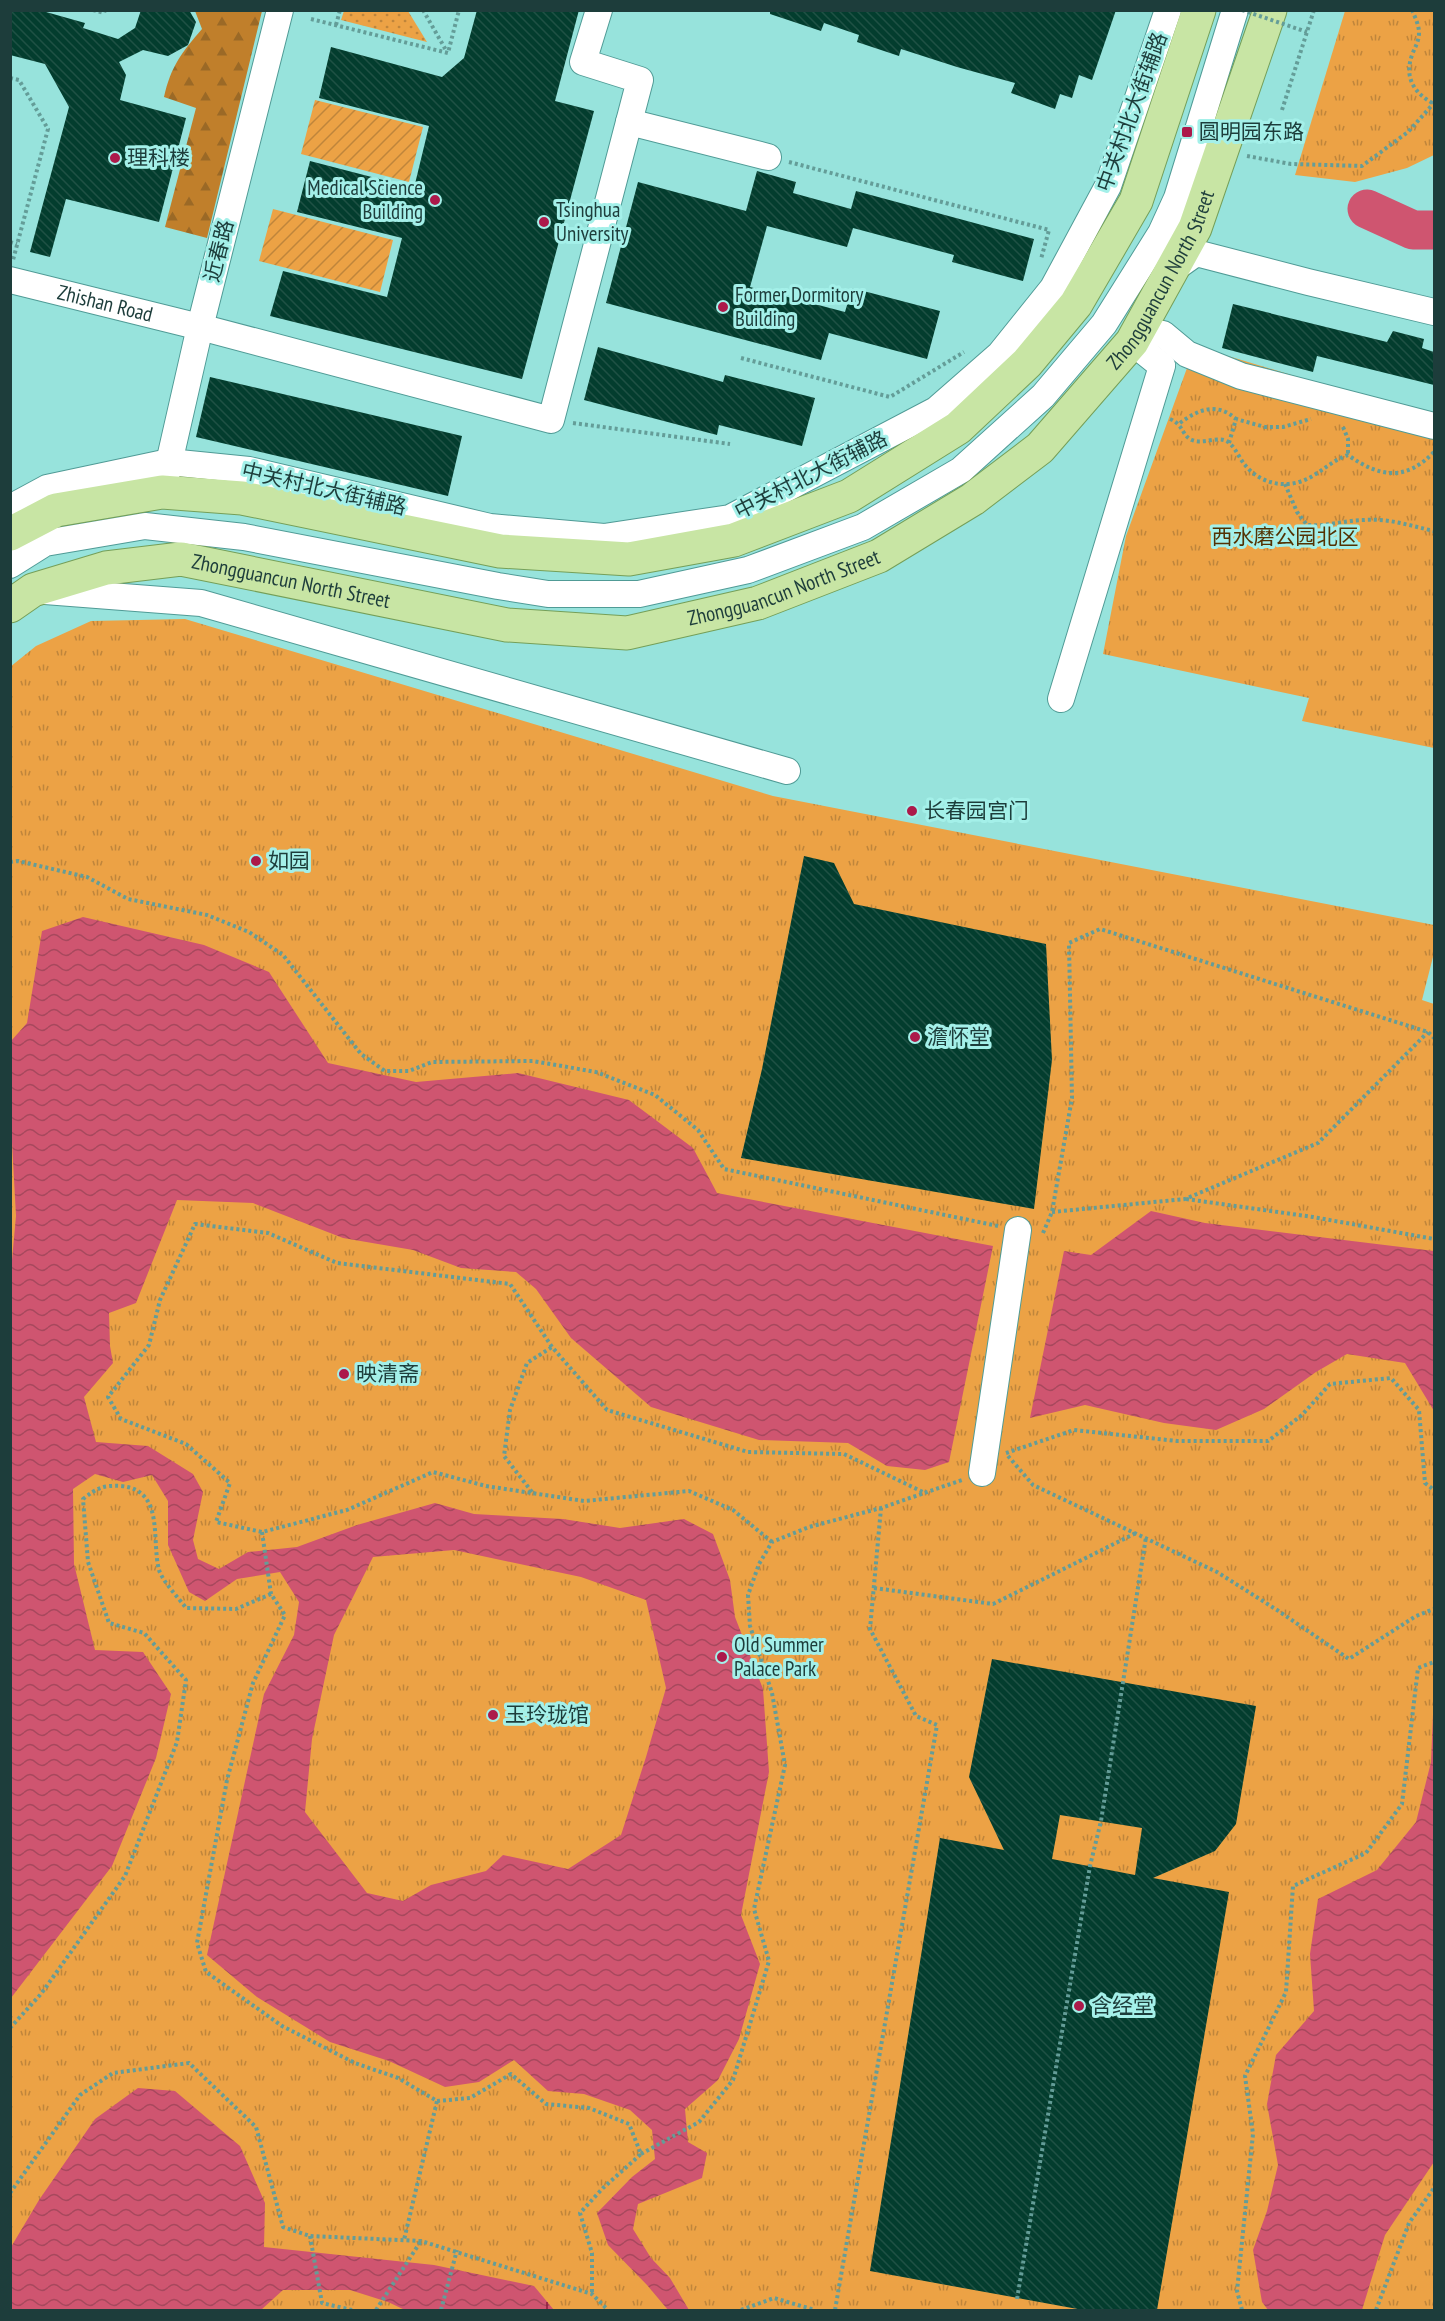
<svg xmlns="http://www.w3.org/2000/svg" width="1445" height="2321" font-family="'PT Sans Narrow','Noto Sans SC',sans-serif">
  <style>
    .grass { fill: url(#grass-dots) }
    .forest { fill: url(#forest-firs) }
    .park { fill: url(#park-tufts) }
    .garden { fill: url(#garden-furrows) }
    .water { fill: url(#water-waves); fill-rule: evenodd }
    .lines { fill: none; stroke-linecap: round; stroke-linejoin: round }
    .river { stroke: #cf5570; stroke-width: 39 }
    .ferry { stroke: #8d1b3d; stroke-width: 1.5; stroke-dasharray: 8 6; stroke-linecap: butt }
    .building { fill: url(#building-back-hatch); fill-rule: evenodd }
    .minor-casing { stroke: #509b96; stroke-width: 28 }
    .major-casing { stroke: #759f58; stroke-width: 35 }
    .path { stroke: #649d98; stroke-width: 4; stroke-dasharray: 3 3; stroke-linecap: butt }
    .minor { stroke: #fff; stroke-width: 26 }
    .major { stroke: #c8e5a4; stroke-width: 33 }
    .path-bridge { stroke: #649d98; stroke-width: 4; stroke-dasharray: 3 3; stroke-linecap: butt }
    .poi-dot { fill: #ac194a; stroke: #a4f0e9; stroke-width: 2 }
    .labels { text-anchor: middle; stroke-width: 6; stroke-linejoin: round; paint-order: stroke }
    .street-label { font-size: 21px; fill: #1d3d3b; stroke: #a4f0e9 }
    .poi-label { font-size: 21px; fill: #1d3d3b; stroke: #a4f0e9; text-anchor: start }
    .park-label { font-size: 21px; fill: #533202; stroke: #a4f0e9 }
  </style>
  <defs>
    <pattern id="grass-dots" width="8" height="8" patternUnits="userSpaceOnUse" patternTransform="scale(1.5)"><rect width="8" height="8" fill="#eca245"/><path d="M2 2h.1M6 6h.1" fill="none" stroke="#bf853b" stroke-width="1.8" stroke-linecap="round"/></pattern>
    <pattern id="forest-firs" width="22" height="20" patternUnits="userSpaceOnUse" patternTransform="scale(1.5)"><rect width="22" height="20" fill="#c07f2b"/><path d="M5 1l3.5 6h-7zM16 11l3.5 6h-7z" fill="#9b6926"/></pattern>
    <pattern id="park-tufts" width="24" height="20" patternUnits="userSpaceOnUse" patternTransform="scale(1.5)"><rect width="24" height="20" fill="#eca245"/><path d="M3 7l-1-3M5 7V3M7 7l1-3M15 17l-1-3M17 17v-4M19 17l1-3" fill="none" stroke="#bf853b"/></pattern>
    <pattern id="garden-furrows" width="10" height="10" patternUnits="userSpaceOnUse" patternTransform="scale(1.5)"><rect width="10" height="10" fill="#eca245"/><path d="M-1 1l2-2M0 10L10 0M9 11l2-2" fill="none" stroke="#bf853b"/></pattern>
    <pattern id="water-waves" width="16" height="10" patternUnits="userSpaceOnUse" patternTransform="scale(1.5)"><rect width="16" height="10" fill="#cf5570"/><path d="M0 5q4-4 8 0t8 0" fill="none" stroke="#a7485d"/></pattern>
    <pattern id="building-back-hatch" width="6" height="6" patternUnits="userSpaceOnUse" patternTransform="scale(1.5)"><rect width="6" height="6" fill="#033d2e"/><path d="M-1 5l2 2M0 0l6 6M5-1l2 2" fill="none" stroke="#1f5144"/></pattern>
  </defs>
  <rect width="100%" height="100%" fill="#97e3dc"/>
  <polygon class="grass" points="344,11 408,11 427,42 341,20"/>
  <path class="forest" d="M195,11H262L207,238L165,227L196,108L164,97C171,66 182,52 202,29Z"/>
  <g class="park">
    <polygon points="1345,11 1434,11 1434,155 1407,168 1355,182 1295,175"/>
    <polygon points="1195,346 1434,418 1434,748 1302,721 1309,698 1103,654 1126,536"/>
    <polygon points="185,619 773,796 1434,925 1434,953 1422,1000 1434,1004 1434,2310 11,2310 10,667 36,646 91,621"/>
  </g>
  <g class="garden">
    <polygon points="315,100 423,127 409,182 301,154"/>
    <polygon points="273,209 393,240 380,292 259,261"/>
  </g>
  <g class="water">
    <path d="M83,917L204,945L269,972L328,1063L416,1082L518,1073L629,1100L693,1148L717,1193L993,1246L949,1462L925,1470L887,1466L848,1443L759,1440L651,1407L571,1338L536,1289L516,1272L461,1268L413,1250L343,1238L253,1203L177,1200L136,1303L109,1313L110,1346L113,1363L84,1397L96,1442L148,1446L193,1474L203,1492L193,1540L198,1559L219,1569L248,1552L297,1547L357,1525L435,1503L474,1514L563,1519L620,1528L684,1519L713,1534L730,1580L735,1617L763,1689L769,1772L741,1915L760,1964L739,2039L718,2080L685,2109L688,2142L707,2153L702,2178L638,2204L633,2229L651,2258L670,2278L689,2310H668L647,2285L608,2245L597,2213L632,2177L655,2159L652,2130L630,2110L584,2094L548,2091L514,2060L479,2082L445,2087L389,2061L330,2042L257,1997L207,1955L264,1694L294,1635L299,1602L280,1572L237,1579L205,1601L189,1592L168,1545V1501L152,1475L123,1482L95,1474L73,1489L74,1564L95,1650L143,1652L171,1694L156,1758L112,1866L11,1998L10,1282L16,1216L11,1124V1041L27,1023L42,931ZM454,1550L581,1577L646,1600L666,1688L646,1757L621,1835L568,1869L503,1855L486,1871L431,1885L403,1901L367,1893L305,1812L312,1739L334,1635L373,1557Z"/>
    <polygon points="1151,1211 1205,1223 1434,1251 1434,1411 1405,1363 1347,1354 1316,1372 1264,1409 1216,1430 1164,1423 1085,1405 1030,1418 1064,1251 1091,1255"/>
    <polygon points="1434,1690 1434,2162 1385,2235 1362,2310 1268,2310 1262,2302 1253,2250 1267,2211 1278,2165 1267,2104 1276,2055 1314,2011 1310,1954 1318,1899 1377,1870 1416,1822 1431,1762"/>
    <polygon points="138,2088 175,2091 240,2146 265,2203 264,2247 434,2265 534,2286 554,2310 405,2310 388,2302 350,2290 283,2290 261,2310 11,2310 11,2247 39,2200 95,2119"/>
  </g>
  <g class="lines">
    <polyline class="river" points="1367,209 1413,230 1434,230"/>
    <polyline class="ferry" points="547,2310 547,2302"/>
  </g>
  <g class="building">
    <polygon points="10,10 39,10 85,23 83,28 118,39 135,28 141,10 189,10 196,22 188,45 168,56 143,50 119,62 126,75 120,100 186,118 159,222 66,199 50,257 30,252 69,107 45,64 10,55"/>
    <polygon points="477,10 579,10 555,101 594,111 522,379 270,316 283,271 387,297 402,238 297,212 310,161 414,188 429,126 319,98 331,47 442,77 464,58"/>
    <polygon points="770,10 1116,10 1092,80 1079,75 1072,98 1060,94 1055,109 1011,93 1015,83 957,67 901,49 899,56 857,42 859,35 824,23 821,31 770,14"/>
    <polygon points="757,171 796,182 793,193 851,209 856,191 1034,239 1023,281 952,262 954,255 853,228 847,247 767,226 750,287 845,312 852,288 940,311 927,359 829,333 821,360 606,303 638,182 746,211"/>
    <polygon points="1233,304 1387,342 1393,331 1424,339 1422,348 1434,352 1434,385 1317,356 1313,372 1222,348"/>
    <polygon points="598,347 723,382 725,375 815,398 802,446 719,425 717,435 584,400"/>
    <polygon points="210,377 462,436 448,496 196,437"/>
    <polygon points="804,856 834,863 854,904 1046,944 1052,1060 1034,1209 741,1158 762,1069"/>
    <path d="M992,1659L1256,1706L1236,1824L1215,1851L1153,1878L1229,1892L1157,2310H1083L870,2271L940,1838L1004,1850L969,1777ZM1060,1815L1142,1828L1135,1875L1052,1859Z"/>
  </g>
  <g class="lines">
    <g class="minor-casing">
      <g id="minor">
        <polyline points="599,10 583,62 640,80 629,122"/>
        <polyline points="1172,270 1196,253 1308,282 1434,312"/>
        <path id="s1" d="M10,280L200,327L551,420L629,122L768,157"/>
        <polyline points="1138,332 1163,334 1187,354 1241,376 1434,426"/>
        <polyline points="166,476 200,327 280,10"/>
        <polyline points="10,508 47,488 169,462 249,470 490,527 604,537 730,518 936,410 1000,354 1053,288 1108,186 1168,10"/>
        <polyline points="10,565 45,543 145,526 244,537 498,586 548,594 639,594 748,570 863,527 961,470 1043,396 1104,324 1161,233 1177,198 1235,10"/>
        <polyline points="45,591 201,603 787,771"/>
        <polyline points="1061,699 1162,366 1132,342"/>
        <polyline points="982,1473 1018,1230"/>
      </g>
    </g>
    <g class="major-casing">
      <g id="major">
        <polyline points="10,534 56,510 162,492 242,498 500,551 629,559 734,540 849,496 958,428 1027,363 1076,304 1136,201 1199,10"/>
        <path id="s2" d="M10,606L33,590L106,568L181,559L507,625L627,633L758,603L879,556L973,499L1040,448L1132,342L1195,228L1270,10"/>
      </g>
    </g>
    <g class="path">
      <polyline points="93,10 104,13 105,10"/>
      <polyline points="423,10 447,52"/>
      <path d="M1412,10C1415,17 1419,25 1419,33C1419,41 1415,47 1412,55C1404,78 1414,93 1434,104"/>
      <polyline points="311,19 448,53 459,10"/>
      <polyline points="336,25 340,10"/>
      <polyline points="10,78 19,80 48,129 13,260"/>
      <polyline points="1282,110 1314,10"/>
      <polyline points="1247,156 1291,164 1362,166 1408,132 1434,103"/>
      <polyline points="789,162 1049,230 1041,259"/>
      <polyline points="10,242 17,244"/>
      <polyline points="741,358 890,397 964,352"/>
      <path d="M1170,419C1184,425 1182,436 1192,440C1204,445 1218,435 1228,442C1236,448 1239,458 1245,465C1258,481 1279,488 1299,482C1317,477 1330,461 1348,455C1380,478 1406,481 1434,452"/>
      <polyline points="573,423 730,444"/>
      <path d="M1180,423C1199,409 1217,402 1236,419"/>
      <polyline points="1343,427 1348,439 1348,455"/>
      <polyline points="1229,443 1236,419 1265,427 1283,427 1311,419"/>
      <path d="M1285,484L1297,512L1307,525C1326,527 1345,520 1364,520C1389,518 1411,526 1434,531"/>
      <polyline points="10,862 18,861 87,877 128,899 207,915 249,932 283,955 361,1054 385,1071 409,1071 432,1062 533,1061 596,1072 655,1095 698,1130 724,1169 998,1226"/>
      <polyline points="1186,1199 1313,1217 1434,1239"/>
      <polyline points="1052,1212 1185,1199 1318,1143 1428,1032"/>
      <polyline points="1043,1233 1052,1212 1072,1098 1069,943 1100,929 1428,1032 1434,1038"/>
      <polyline points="1006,1453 1074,1430 1177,1441 1268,1441 1302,1415 1330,1384 1391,1378 1419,1410 1425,1483 1434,1490"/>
      <polyline points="1008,1456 1033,1485 1217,1572 1277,1610 1349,1659 1416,1616 1434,1609"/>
      <polyline points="532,1492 504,1456 510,1410 527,1363 552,1347"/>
      <polyline points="262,1532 271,1594"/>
      <polyline points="772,1542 733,1510 689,1491 584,1501 486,1486 433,1472 347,1510 262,1532 216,1522 230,1483 186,1444 121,1419 108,1397 149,1345 160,1300 195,1224 268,1233 337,1263 510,1284 552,1347 607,1410 748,1452 844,1454 925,1493"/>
      <polyline points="874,1588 993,1604 1136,1533"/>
      <path d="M10,2028L41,1994L125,1876L177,1742L186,1680L144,1633L109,1623L88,1562L83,1499C97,1488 103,1485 121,1486C165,1490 151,1539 159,1570C163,1582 178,1597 186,1608L236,1609L271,1594L285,1615L253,1683L227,1780L197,1943L206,1972L282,2026L355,2063L398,2078L437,2101L404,2240"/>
      <polyline points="437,2101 470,2098 511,2074 546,2104 589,2108 629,2124 641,2154 603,2188 580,2213 592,2253 592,2294"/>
      <polyline points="641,2154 699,2122 733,2080 769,1961 754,1909 785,1765 772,1693 750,1626 748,1595 759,1564 772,1542 809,1527 881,1508 962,1480"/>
      <polyline points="10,2193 80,2095 113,2073 189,2063 256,2127 283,2227 310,2236 421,2241 592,2294 608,2310"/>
      <polyline points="310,2236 322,2303 352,2310"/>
      <polyline points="1017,2299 1090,1866 1101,1821 1146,1537"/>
      <polyline points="376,2310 421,2241"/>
      <polyline points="441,2310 457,2250"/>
      <polyline points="741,2310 774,2298 815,2310"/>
      <polyline points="835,2310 937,1725 916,1716 870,1629 881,1508"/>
      <polyline points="1242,2310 1237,2291 1253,2134 1245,2076 1286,1992 1293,1886 1366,1853 1402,1804 1418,1668 1434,1662"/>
      <polyline points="1376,2310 1409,2223 1434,2188"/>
    </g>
    <use href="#minor" class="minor"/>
    <use href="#major" class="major"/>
    <polyline class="path-bridge" points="1242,10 1307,32"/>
  </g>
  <g class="poi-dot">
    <rect x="1181" y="126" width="12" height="12" rx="3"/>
    <circle cx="115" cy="158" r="6"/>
    <circle cx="435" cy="200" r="6"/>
    <circle cx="544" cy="222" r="6"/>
    <circle cx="723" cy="307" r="6"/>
    <circle cx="912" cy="811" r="6"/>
    <circle cx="256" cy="861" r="6"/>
    <circle cx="915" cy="1037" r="6"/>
    <circle cx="344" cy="1374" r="6"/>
    <circle cx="722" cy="1657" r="6"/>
    <circle cx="493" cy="1715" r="6"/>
    <circle cx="1079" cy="2006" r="6"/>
  </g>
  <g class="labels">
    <g class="street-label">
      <text transform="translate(1132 112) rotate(-70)" y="7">中关村北大街辅路</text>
      <text transform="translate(219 251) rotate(-76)" y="7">近春路</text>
      <text dy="7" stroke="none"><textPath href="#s2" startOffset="1300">Zhongguancun North Street</textPath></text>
      <text dy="7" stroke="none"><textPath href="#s1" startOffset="98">Zhishan Road</textPath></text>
      <text transform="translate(811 475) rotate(-27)" y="7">中关村北大街辅路</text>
      <text transform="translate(324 489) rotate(13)" y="7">中关村北大街辅路</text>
      <text dy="7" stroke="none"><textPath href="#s2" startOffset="292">Zhongguancun North Street</textPath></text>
      <text dy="7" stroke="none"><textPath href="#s2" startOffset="796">Zhongguancun North Street</textPath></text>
    </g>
    <g class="poi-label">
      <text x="1199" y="139">圆明园东路</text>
      <text x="127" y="165">理科楼</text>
      <text x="423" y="195" text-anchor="end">Medical Science<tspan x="423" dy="24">Building</tspan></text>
      <text x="556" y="217">Tsinghua<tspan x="556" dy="24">University</tspan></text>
      <text x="735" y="302">Former Dormitory<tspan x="735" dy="24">Building</tspan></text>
      <text x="924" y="818">长春园宫门</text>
      <text x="268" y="868">如园</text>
      <text x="927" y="1044">澹怀堂</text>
      <text x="356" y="1381">映清斋</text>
      <text x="734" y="1652">Old Summer<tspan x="734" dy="24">Palace Park</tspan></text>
      <text x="505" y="1722">玉玲珑馆</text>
      <text x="1091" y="2013">含经堂</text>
    </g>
    <g class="park-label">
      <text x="1285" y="544">西水磨公园北区</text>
    </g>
  </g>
  <rect width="1445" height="2321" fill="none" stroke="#1d3d3b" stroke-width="24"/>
</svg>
